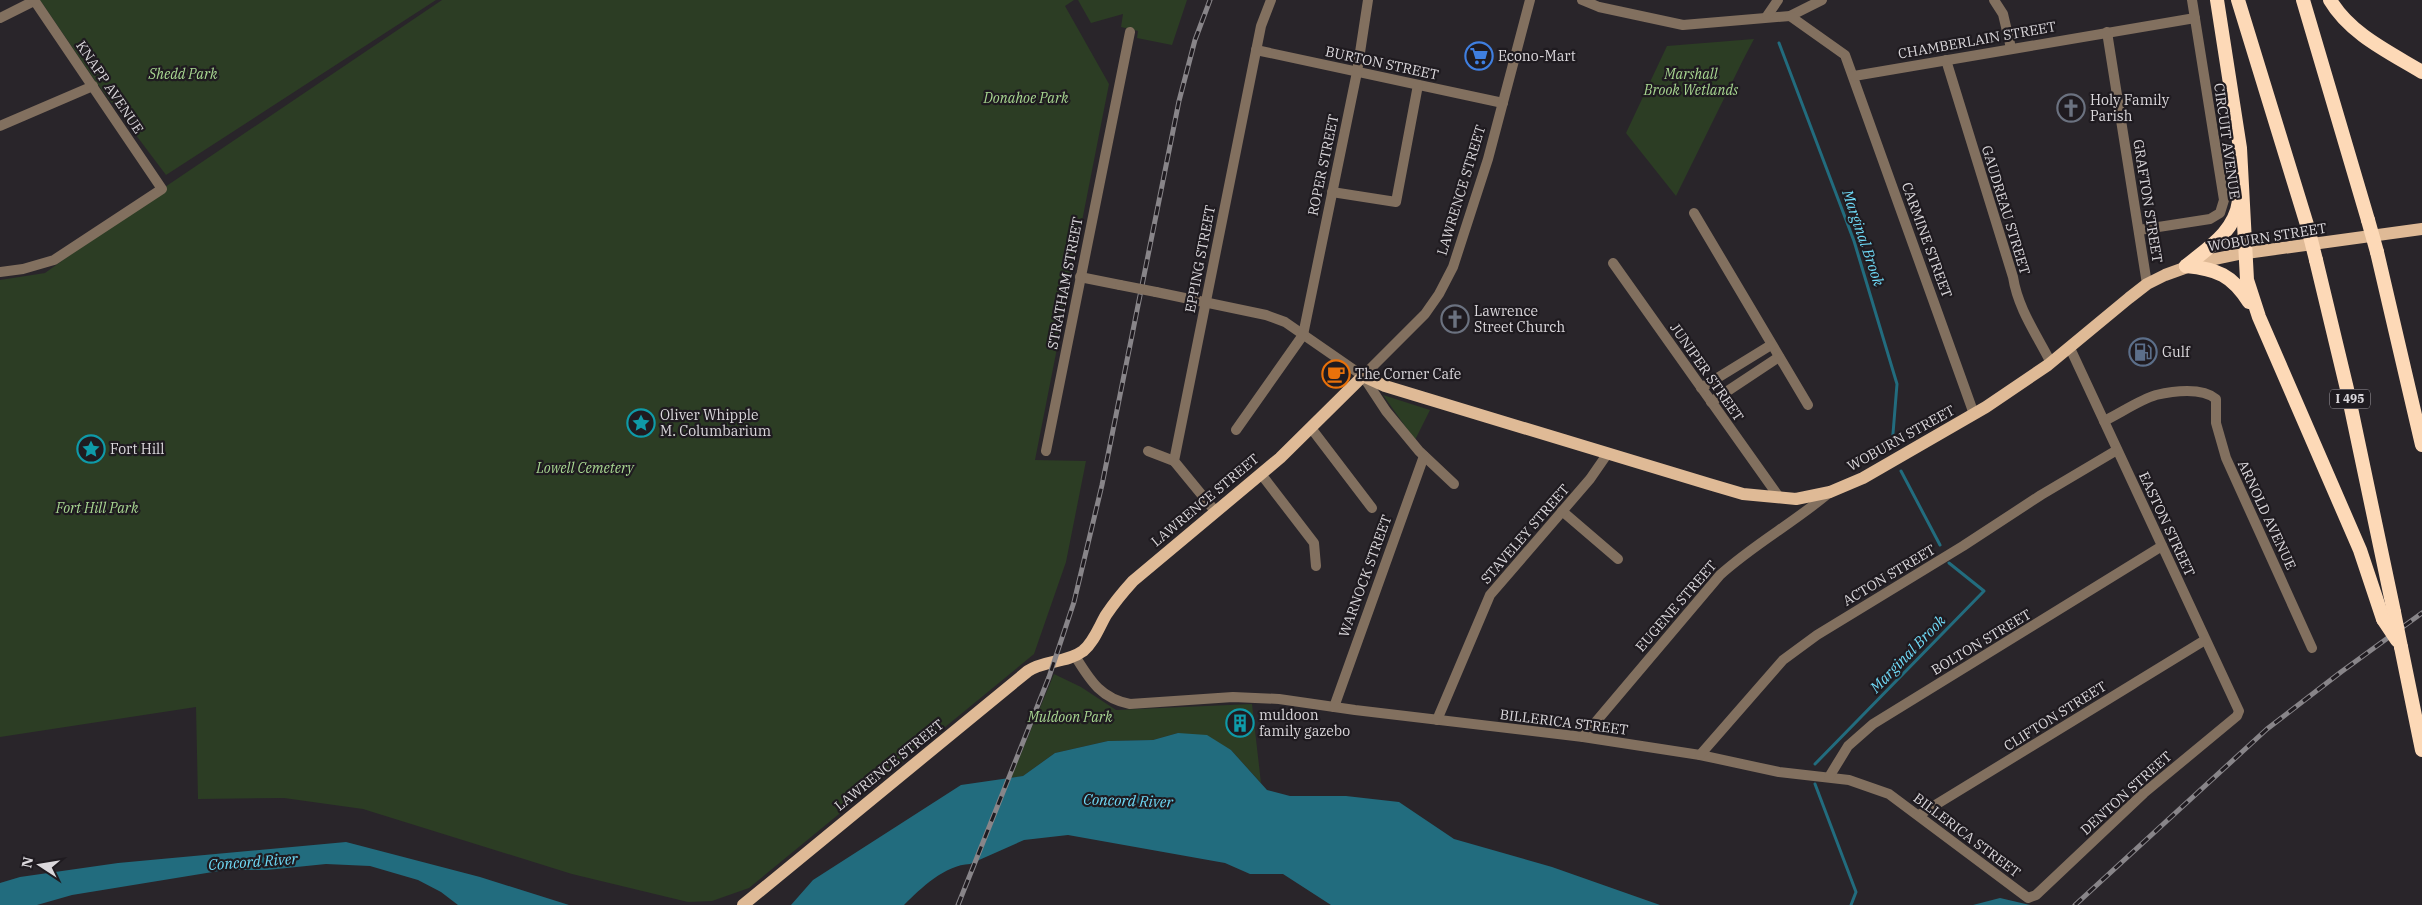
<svg xmlns="http://www.w3.org/2000/svg" width="2422" height="905" font-family="'IBM Plex Serif',serif">
  <style>
    .green { fill: #2c3d24 }
    .water { fill: #226c7e }
    .lines { fill: none; stroke-linecap: round; stroke-linejoin: round }
    .stream { stroke: #226c7e; stroke-width: 3 }
    .minor { stroke: #82705f; stroke-width: 10 }
    .major { stroke: #dfba96; stroke-width: 12 }
    .highway { stroke: #fdd9b7; stroke-width: 14 }
    .rail-casing { stroke: #888589; stroke-width: 5 }
    .rail { stroke: #1f1b20; stroke-width: 3; stroke-dasharray: 9; stroke-linecap: butt }
    .minor-bridge { stroke: #82705f; stroke-width: 10 }
    .highway-bridge { stroke: #fdd9b7; stroke-width: 14 }
    .labels { text-anchor: middle; stroke-width: 4.5; stroke-linejoin: round; paint-order: stroke }
    .shield { fill: #1f1b20; stroke: #a39fa4; stroke-width: 1 }
    .shield-label { font-size: 12px; font-weight: bold; fill: #dbd8dc }
    .street-label { font-size: 14px; fill: #dbd8dc; stroke: #1f1b20 }
    .poi-label { font-size: 14px; fill: #dbd8dc; stroke: #1f1b20; text-anchor: start }
    .park-label { font-size: 14px; font-style: italic; fill: #a8d791; stroke: #1f1b20 }
    .water-label { font-size: 15px; font-style: italic; fill: #6fdaf7; stroke: #1f1b20 }
  </style>
  <rect width="100%" height="100%" fill="#29252a"/>
  <g class="green">
    <polygon points="40,0 436,0 166,175 96,82"/>
    <polygon points="442,0 1074,0 1065,6 1109,84 1035,460 1086,461 1066,562 1034,654 749,888 712,901 688,902 572,874 363,809 284,798 198,799 196,707 0,737 0,280 45,273 162,189"/>
    <polygon points="1078,0 1187,0 1172,45 1137,38 1138,31 1121,27 1123,14 1091,23"/>
    <polygon points="1754,39 1743,60 1676,196 1626,133 1667,46"/>
    <polygon points="1383,395 1430,410 1415,440"/>
    <polygon points="1054,674 1081,687 1116,710 1252,704 1261,783 1231,750 1178,733 1153,740 1108,741 1055,753 1023,776 1011,778"/>
  </g>
  <g class="water">
    <path d="M1178,733L1207,735L1231,750L1267,790L1290,796H1346L1399,802L1454,839L1552,867L1660,905H1331L1283,874H1250L1225,863L1068,835L1024,840L970,864C945,865 921,888 904,905H791L813,880L961,785L1023,776L1055,753L1108,741L1153,740Z"/>
    <polygon points="346,842 480,877 569,905 458,905 441,892 418,880 370,866 326,864 267,870 225,870 72,895 37,905 0,905 0,883 20,877 118,863"/>
    <polygon points="2000,898 2030,905 1973,905"/>
  </g>
  <g class="lines">
    <g class="stream">
      <polyline points="1779,43 1854,241 1897,384 1892,446"/>
      <polyline points="1901,471 1940,545"/>
      <polyline points="1815,764 1984,591 1949,563"/>
      <polyline points="1815,784 1856,892 1851,905"/>
    </g>
    <g class="minor">
      <polyline points="1582,0 1599,7 1683,25 1790,16 1822,0"/>
      <polyline points="1994,0 2003,14 2011,48"/>
      <polyline points="1767,16 1778,0"/>
      <polyline points="1790,16 1845,55 1974,414"/>
      <polyline points="0,18 34,1"/>
      <polyline points="2107,32 2147,284"/>
      <polyline points="1256,50 1503,103"/>
      <path d="M1946,60L2013,277C2018,309 2037,335 2051,363"/>
      <polyline points="1854,76 2195,18"/>
      <polyline points="0,126 93,86"/>
      <polyline points="1332,192 1396,202 1418,85"/>
      <polyline points="1694,213 1808,405"/>
      <polyline points="2139,230 2210,219 2220,213 2224,200 2192,0"/>
      <polyline points="1613,263 1779,497"/>
      <polyline points="0,272 23,269 54,260 162,189 34,0"/>
      <polyline points="1080,277 1120,285"/>
      <polyline points="1156,292 1266,315 1285,322 1363,376 1386,411 1419,451 1454,484"/>
      <polyline points="1363,376 1425,314 1439,294 1453,267 1488,159 1530,0"/>
      <polyline points="1701,388 1771,345"/>
      <polyline points="1711,402 1779,357"/>
      <path d="M2104,421C2121,413 2139,400 2156,395C2173,391 2202,387 2216,399V423L2226,458L2312,648"/>
      <polyline points="1311,428 1372,508"/>
      <polyline points="1236,430 1303,335 1357,72 1368,0"/>
      <polyline points="1046,451 1130,32"/>
      <polyline points="1148,451 1174,461"/>
      <polyline points="1261,474 1314,543 1316,566"/>
      <polyline points="1215,511 1174,461 1261,26 1271,0"/>
      <polyline points="1562,511 1618,559"/>
      <path d="M1075,656C1090,680 1100,698 1130,704L1233,697L1279,699L1355,710L1583,737L1700,755L1779,772L1849,780L1889,794L2028,898L2036,895L2144,793L2237,716L2239,711L2070,348"/>
      <polyline points="1334,707 1424,456"/>
      <polyline points="1437,720 1490,595 1590,479 1608,453"/>
      <path d="M1583,737L1720,575C1754,544 1795,522 1830,492"/>
      <polyline points="1700,755 1783,660 1817,635 1963,546 2041,495 2117,450"/>
      <polyline points="1829,777 1848,746 1873,724 2162,546"/>
      <polyline points="1919,815 2205,640"/>
    </g>
    <path class="major" d="M743,905L1028,671C1044,660 1067,663 1083,651C1094,642 1099,627 1106,615C1114,603 1123,592 1133,581L1280,458L1363,376L1385,386L1709,484L1743,494L1796,499L1830,492L1863,478L1986,407L2048,365L2129,298L2147,284L2165,275L2201,262L2239,254L2422,229"/>
    <g class="highway">
      <polyline points="2217,0 2240,148 2247,280 2259,317 2360,550 2383,619"/>
      <polyline points="2238,0 2308,228"/>
      <polyline points="2303,0 2368,220"/>
      <path d="M2330,0C2350,34 2389,52 2422,72"/>
      <polyline points="2377,252 2422,445"/>
      <polyline points="2316,260 2347,389 2394,612"/>
      <path d="M2186,266C2208,248 2235,232 2239,201"/>
      <path d="M2186,266C2217,269 2232,275 2249,302"/>
      <polyline points="2401,647 2422,750"/>
    </g>
    <g class="rail-casing">
      <g id="rail">
        <polyline points="958,905 1049,677 1074,602 1102,485 1179,101 1195,40 1210,0"/>
        <polyline points="2075,905 2267,729 2341,672 2422,613"/>
      </g>
    </g>
    <use href="#rail" class="rail"/>
    <polyline class="minor-bridge" points="1120,285 1156,292"/>
    <g class="highway-bridge">
      <polyline points="2368,220 2377,252"/>
      <polyline points="2308,228 2316,260"/>
      <polyline points="2394,612 2401,647"/>
      <polyline points="2383,619 2397,640"/>
    </g>
  </g>
  <defs>
    <g id="supermarket-ring" transform="scale(1.4375)"><circle r="9.5" fill="#1f1b20" stroke="#3f7fe0" stroke-width="1.5"/><path d="M-6-5.5h2.5l.6 2H6L4.5 2H-2.5L-4.4-4H-6ZM-1.5 3.2a1.3 1.3 0 1 0 .1 0ZM3 3.2a1.3 1.3 0 1 0 .1 0Z" fill="#3f7fe0"/></g>
    <g id="church-ring" transform="scale(1.4375)"><circle r="9.5" fill="#1f1b20" stroke="#6b7280" stroke-width="1.5"/><path d="M-1.2-6h2.4v3.5h3.3v2.4h-3.3V6h-2.4V-.1h-3.3v-2.4h3.3Z" fill="#6b7280"/></g>
    <g id="fuel-ring" transform="scale(1.4375)"><circle r="9.5" fill="#1f1b20" stroke="#5c6f8a" stroke-width="1.5"/><path d="M-5.5-6h7V0h2V4h1.3V-2.5L3-4.5l.8-.8L6-3V5H2.5V1h-1V6h-7ZM-4.2-4.7v3.2H.2V-4.7Z" fill="#5c6f8a"/></g>
    <g id="cafe-ring" transform="scale(1.4375)"><circle r="9.5" fill="#1f1b20" stroke="#e8710a" stroke-width="1.5"/><path d="M-5.5-4.5H6V0H3Q3 3.5 0 3.5H-2.5Q-5.5 3.5-5.5 0ZM3-3.2v2h1.7v-2ZM-6 4.5H4V6H-6Z" fill="#e8710a"/></g>
    <g id="sight-ring" transform="scale(1.4375)"><circle r="9.5" fill="#1f1b20" stroke="#0f9aa8" stroke-width="1.5"/><path d="M0-6L1.8-2.2L6-1.7L2.9 1.2L3.7 5.4L0 3.3L-3.7 5.4L-2.9 1.2L-6-1.7L-1.8-2.2Z" fill="#0f9aa8"/></g>
    <g id="building-ring" transform="scale(1.4375)"><circle r="9.5" fill="#1f1b20" stroke="#0f9aa8" stroke-width="1.5"/><path d="M-4-6H4V6H1V3H-1V6H-4ZM-2.5-4.3h1.7v1.8h-1.7ZM.8-4.3h1.7v1.8H.8ZM-2.5-1h1.7V.8h-1.7ZM.8-1h1.7V.8H.8Z" fill="#0f9aa8"/></g>
  </defs>
  <g fill-rule="evenodd">
    <use href="#supermarket-ring" x="1479" y="56"/>
    <use href="#church-ring" x="2071" y="108"/>
    <use href="#church-ring" x="1455" y="319"/>
    <use href="#fuel-ring" x="2143" y="352"/>
    <use href="#cafe-ring" x="1336" y="374"/>
    <use href="#sight-ring" x="641" y="423"/>
    <use href="#sight-ring" x="91" y="449"/>
    <use href="#building-ring" x="1240" y="723"/>
  </g>
  <g class="labels">
    <rect class="shield" x="2330" y="389.5" width="40" height="19" rx="4"/>
    <g class="shield-label">
      <text x="2350" y="403">I 495</text>
    </g>
    <g class="street-label">
      <text transform="translate(1977 40) rotate(-10)" y="5">CHAMBERLAIN STREET</text>
      <text transform="translate(1382 63) rotate(12)" y="5">BURTON STREET</text>
      <text transform="translate(110 87) rotate(56)" y="5">KNAPP AVENUE</text>
      <text transform="translate(2227 141) rotate(82)" y="5">CIRCUIT AVENUE</text>
      <text transform="translate(1323 165) rotate(-78)" y="5">ROPER STREET</text>
      <text transform="translate(1461 190) rotate(-73)" y="5">LAWRENCE STREET</text>
      <text transform="translate(2148 201) rotate(81)" y="5">GRAFTON STREET</text>
      <text transform="translate(2006 210) rotate(73)" y="5">GAUDREAU STREET</text>
      <text transform="translate(2267 237) rotate(-9)" y="5">WOBURN STREET</text>
      <text transform="translate(1927 240) rotate(70)" y="5">CARMINE STREET</text>
      <text transform="translate(1200 259) rotate(-79)" y="5">EPPING STREET</text>
      <text transform="translate(1065 283) rotate(-79)" y="5">STRATHAM STREET</text>
      <text transform="translate(1707 372) rotate(55)" y="5">JUNIPER STREET</text>
      <text transform="translate(1901 438) rotate(-29)" y="5">WOBURN STREET</text>
      <text transform="translate(1205 500) rotate(-40)" y="5">LAWRENCE STREET</text>
      <text transform="translate(2267 515) rotate(65)" y="5">ARNOLD AVENUE</text>
      <text transform="translate(2167 524) rotate(65)" y="5">EASTON STREET</text>
      <text transform="translate(1525 534) rotate(-49)" y="5">STAVELEY STREET</text>
      <text transform="translate(1889 575) rotate(-31)" y="5">ACTON STREET</text>
      <text transform="translate(1365 576) rotate(-70)" y="5">WARNOCK STREET</text>
      <text transform="translate(1676 606) rotate(-49)" y="5">EUGENE STREET</text>
      <text transform="translate(1981 642) rotate(-31)" y="5">BOLTON STREET</text>
      <text transform="translate(2055 716) rotate(-32)" y="5">CLIFTON STREET</text>
      <text transform="translate(1564 722) rotate(7)" y="5">BILLERICA STREET</text>
      <text transform="translate(889 765) rotate(-39)" y="5">LAWRENCE STREET</text>
      <text transform="translate(2126 793) rotate(-42)" y="5">DENTON STREET</text>
      <text transform="translate(1967 835) rotate(37)" y="5">BILLERICA STREET</text>
    </g>
    <g class="poi-label">
      <text x="1498" y="61">Econo-Mart</text>
      <text x="2090" y="105">Holy Family<tspan x="2090" dy="16">Parish</tspan></text>
      <text x="1474" y="316">Lawrence<tspan x="1474" dy="16">Street Church</tspan></text>
      <text x="2162" y="357">Gulf</text>
      <text x="1355" y="379">The Corner Cafe</text>
      <text x="660" y="420">Oliver Whipple<tspan x="660" dy="16">M. Columbarium</tspan></text>
      <text x="110" y="454">Fort Hill</text>
      <text x="1259" y="720">muldoon<tspan x="1259" dy="16">family gazebo</tspan></text>
    </g>
    <g class="park-label">
      <text x="183" y="79">Shedd Park</text>
      <text x="1691" y="79">Marshall<tspan x="1691" dy="16">Brook Wetlands</tspan></text>
      <text x="1026" y="103">Donahoe Park</text>
      <text x="585" y="473">Lowell Cemetery</text>
      <text x="97" y="513">Fort Hill Park</text>
      <text x="1070" y="722">Muldoon Park</text>
    </g>
    <g class="water-label">
      <text transform="translate(1863 238) rotate(71)" y="5">Marginal Brook</text>
      <text transform="translate(1908 654) rotate(-46)" y="5">Marginal Brook</text>
      <text transform="translate(1128 801) rotate(2)" y="5">Concord River</text>
      <text transform="translate(253 862) rotate(-4)" y="5">Concord River</text>
    </g>
  </g>
  <g transform="translate(40 865) rotate(282)" stroke="#1f1b20" stroke-width="4" paint-order="stroke">
  <path d="M0-4L9 19L0 12L-9 19Z" fill="#dbd8dc"/>
  <text y="-8" font-size="14" font-weight="bold" text-anchor="middle" fill="#dbd8dc">N</text>
  </g>
</svg>
